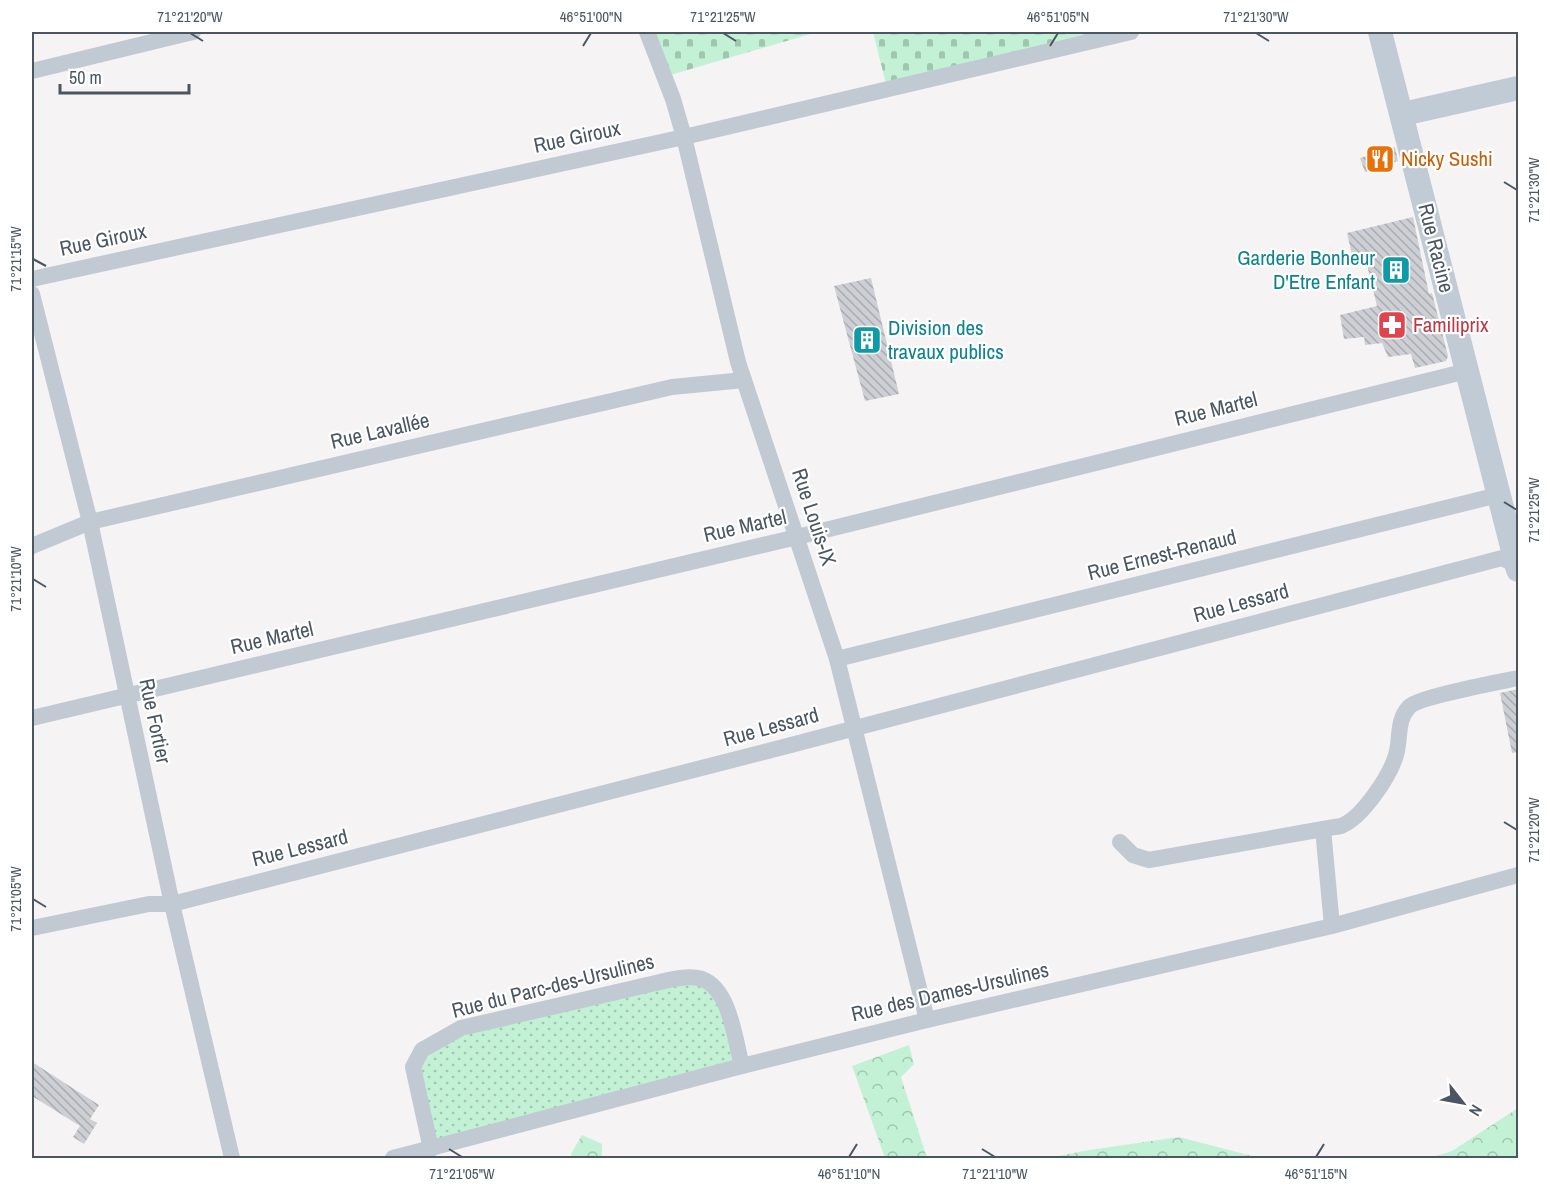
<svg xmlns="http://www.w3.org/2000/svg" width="1550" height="1190" font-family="'Archivo Narrow',sans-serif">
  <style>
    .forest { fill: url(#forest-crowns) }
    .cemetery { fill: url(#cemetery-stones) }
    .park { fill: url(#park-dots) }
    .building { fill: url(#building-back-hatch) }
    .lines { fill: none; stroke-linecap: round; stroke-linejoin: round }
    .minor { stroke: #c1cad2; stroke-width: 16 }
    .secondary { stroke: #c1cbd6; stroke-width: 24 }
    .ticks { fill: none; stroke: #4a5661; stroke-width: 2 }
    .labels { text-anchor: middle; stroke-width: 4.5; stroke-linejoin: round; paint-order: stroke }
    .street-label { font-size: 21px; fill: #4a5661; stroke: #fff }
    .food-label { font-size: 21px; fill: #c56008; stroke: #fff; text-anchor: start }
    .culture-label { font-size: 21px; fill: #0d838f; stroke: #fff; text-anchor: end }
    .health-label { font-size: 21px; fill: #be3a42; stroke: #fff; text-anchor: start }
    .neatline { fill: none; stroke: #4a5661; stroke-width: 2 }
    .ticks-label { font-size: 15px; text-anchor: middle; fill: #4a5661 }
  </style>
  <defs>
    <pattern id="forest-crowns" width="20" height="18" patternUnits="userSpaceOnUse" patternTransform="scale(1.5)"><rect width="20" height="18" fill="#c3f1d5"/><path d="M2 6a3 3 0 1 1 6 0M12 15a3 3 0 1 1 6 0" fill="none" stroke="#a0c6b0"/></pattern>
    <pattern id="cemetery-stones" width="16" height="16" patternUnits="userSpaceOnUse" patternTransform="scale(1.5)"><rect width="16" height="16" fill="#c3f1d5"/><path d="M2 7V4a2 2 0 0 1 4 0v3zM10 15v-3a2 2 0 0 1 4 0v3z" fill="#a0c6b0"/></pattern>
    <pattern id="park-dots" width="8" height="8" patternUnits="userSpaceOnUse" patternTransform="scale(1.5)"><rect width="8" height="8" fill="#c3f1d5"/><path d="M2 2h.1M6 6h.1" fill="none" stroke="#a0c6b0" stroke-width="1.8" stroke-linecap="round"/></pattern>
    <pattern id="building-back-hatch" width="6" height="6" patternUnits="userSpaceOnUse" patternTransform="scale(1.5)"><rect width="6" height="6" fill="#cdcfd5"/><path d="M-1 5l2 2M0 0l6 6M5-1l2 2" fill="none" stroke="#a8abb0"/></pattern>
  </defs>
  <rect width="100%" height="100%" fill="#f5f3f3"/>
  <g class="forest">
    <polygon points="909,1045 914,1064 901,1077 927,1158 885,1158 852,1066"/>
    <polygon points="1518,1108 1518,1158 1430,1158 1452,1151"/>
    <polygon points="582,1135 602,1144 602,1158 573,1158 571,1154"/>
    <polygon points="1179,1137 1260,1158 1050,1158 1083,1151"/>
  </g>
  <g class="cemetery">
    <polygon points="654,32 817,32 667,76"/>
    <polygon points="873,32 1114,32 887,88"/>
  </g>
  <polygon class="park" points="660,982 715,987 742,1066 431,1149 416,1074 438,1040"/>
  <g class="building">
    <polygon points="1395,147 1398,161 1365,172 1360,158"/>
    <polygon points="1413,217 1429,294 1432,293 1448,356 1446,361 1415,368 1411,354 1388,357 1382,343 1365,345 1364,337 1344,339 1340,315 1377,306 1364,252 1352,255 1347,233"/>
    <polygon points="871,278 899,394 865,401 834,286"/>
    <polygon points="1518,689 1518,752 1512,753 1500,693"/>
    <polygon points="32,1062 99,1105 90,1119 97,1123 84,1144 73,1137 80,1126 32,1096"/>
  </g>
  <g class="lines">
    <g class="minor">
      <polyline points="647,32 673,99 684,137 738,362 837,659 927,1020"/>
      <polyline points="32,71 193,32"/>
      <polyline points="32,279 684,137 1131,32"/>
      <polyline points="32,294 90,522 172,904 232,1158"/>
      <polyline points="32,546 90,522 672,387 744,380"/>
      <polyline points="837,659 1498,495"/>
      <polyline points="32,718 797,537 1467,371"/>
      <path d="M1323,829C1328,828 1335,827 1341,826C1362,818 1390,776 1396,755C1401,739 1396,721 1409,707C1418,697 1500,682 1518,678"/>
      <polyline points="1120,842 1133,855 1149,860 1323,829 1332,926"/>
      <polyline points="32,928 149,904 172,904 791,745 1502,558 1518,566"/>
      <path d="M431,1149L413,1067L422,1050L461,1028L660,982C673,979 689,975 702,979C730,989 735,1040 742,1066"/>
      <polyline points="393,1158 742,1066 927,1020 1332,926 1518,875"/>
    </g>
    <g class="secondary">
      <polyline points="1380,32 1518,570"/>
      <polyline points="1403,114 1518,88"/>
    </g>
  </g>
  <path class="ticks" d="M190,33L203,41M723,33L736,41M1256,33L1269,41M583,46L591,33M1050,46L1058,33M1504,182L1517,190M33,259L46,266M1504,502L1517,510M33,579L46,587M1504,822L1517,830M33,899L46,907M449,1149L462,1157M982,1149L995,1157M849,1157L857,1144M1316,1157L1324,1144"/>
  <defs>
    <g id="restaurant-square" transform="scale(1.5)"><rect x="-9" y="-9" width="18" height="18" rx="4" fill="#e8710a" stroke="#fff"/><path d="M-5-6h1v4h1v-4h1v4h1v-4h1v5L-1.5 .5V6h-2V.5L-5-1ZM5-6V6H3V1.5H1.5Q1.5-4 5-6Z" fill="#fff"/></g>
    <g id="building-square" transform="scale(1.5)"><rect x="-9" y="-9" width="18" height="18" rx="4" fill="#0f9aa8" stroke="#fff"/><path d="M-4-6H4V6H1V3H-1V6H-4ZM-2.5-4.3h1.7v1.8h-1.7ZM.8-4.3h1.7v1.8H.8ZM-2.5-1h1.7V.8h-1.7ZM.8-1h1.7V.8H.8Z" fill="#fff"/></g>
    <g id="pharmacy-square" transform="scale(1.5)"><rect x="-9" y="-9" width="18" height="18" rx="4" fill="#e0444e" stroke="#fff"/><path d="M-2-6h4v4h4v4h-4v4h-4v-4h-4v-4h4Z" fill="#fff"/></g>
  </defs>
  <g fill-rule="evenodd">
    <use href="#restaurant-square" x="1380" y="159"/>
    <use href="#building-square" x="1396" y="270"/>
    <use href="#pharmacy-square" x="1392" y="325"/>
    <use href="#building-square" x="867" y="340"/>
  </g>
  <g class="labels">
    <g class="street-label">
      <text transform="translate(577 137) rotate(-12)" y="7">Rue Giroux</text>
      <text transform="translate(103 240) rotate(-12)" y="7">Rue Giroux</text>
      <text transform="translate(1436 248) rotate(76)" y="7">Rue Racine</text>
      <text transform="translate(1216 409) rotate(-14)" y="7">Rue Martel</text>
      <text transform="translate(380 431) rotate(-13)" y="7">Rue Lavallée</text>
      <text transform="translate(814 517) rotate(72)" y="7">Rue Louis-IX</text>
      <text transform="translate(745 526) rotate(-13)" y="7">Rue Martel</text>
      <text transform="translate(1162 555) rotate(-14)" y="7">Rue Ernest-Renaud</text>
      <text transform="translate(1241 603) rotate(-15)" y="7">Rue Lessard</text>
      <text transform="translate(272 638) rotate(-13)" y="7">Rue Martel</text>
      <text transform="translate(155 721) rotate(78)" y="7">Rue Fortier</text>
      <text transform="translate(771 727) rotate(-15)" y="7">Rue Lessard</text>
      <text transform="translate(300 848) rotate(-14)" y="7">Rue Lessard</text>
      <text transform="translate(553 986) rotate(-14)" y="7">Rue du Parc-des-Ursulines</text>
      <text transform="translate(950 992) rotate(-13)" y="7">Rue des Dames-Ursulines</text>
    </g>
    <g class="food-label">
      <text x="1401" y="166">Nicky Sushi</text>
    </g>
    <g class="culture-label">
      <text x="1375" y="265">Garderie Bonheur<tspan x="1375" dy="24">D'Etre Enfant</tspan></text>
      <text x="888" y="335" text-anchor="start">Division des<tspan x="888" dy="24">travaux publics</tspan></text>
    </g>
    <g class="health-label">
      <text x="1413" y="332">Familiprix</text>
    </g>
  </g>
  <rect width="1550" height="1190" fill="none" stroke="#ffffff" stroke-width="66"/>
  <g transform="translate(1463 1103) rotate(121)" stroke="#ffffff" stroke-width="4.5" paint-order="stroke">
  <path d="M0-4.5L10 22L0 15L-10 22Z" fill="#4a5661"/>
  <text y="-9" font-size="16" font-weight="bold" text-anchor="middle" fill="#4a5661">N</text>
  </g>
  <path d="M60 84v9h129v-9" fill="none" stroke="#4a5661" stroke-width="3"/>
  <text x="69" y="84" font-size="18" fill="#4a5661" stroke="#ffffff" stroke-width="4.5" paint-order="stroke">50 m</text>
  <rect x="33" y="33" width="1484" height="1124" class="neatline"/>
  <g class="ticks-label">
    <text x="190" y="22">71°21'20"W</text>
    <text x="591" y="22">46°51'00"N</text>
    <text x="723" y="22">71°21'25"W</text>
    <text x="1058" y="22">46°51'05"N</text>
    <text x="1256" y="22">71°21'30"W</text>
    <text transform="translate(1534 190) rotate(-90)" y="5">71°21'30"W</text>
    <text transform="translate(16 259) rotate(-90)" y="5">71°21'15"W</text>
    <text transform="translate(1534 510) rotate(-90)" y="5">71°21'25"W</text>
    <text transform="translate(16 579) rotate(-90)" y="5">71°21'10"W</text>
    <text transform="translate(1534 830) rotate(-90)" y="5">71°21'20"W</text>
    <text transform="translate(16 899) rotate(-90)" y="5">71°21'05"W</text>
    <text x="462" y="1179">71°21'05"W</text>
    <text x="849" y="1179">46°51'10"N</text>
    <text x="995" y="1179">71°21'10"W</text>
    <text x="1316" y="1179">46°51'15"N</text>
  </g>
</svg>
